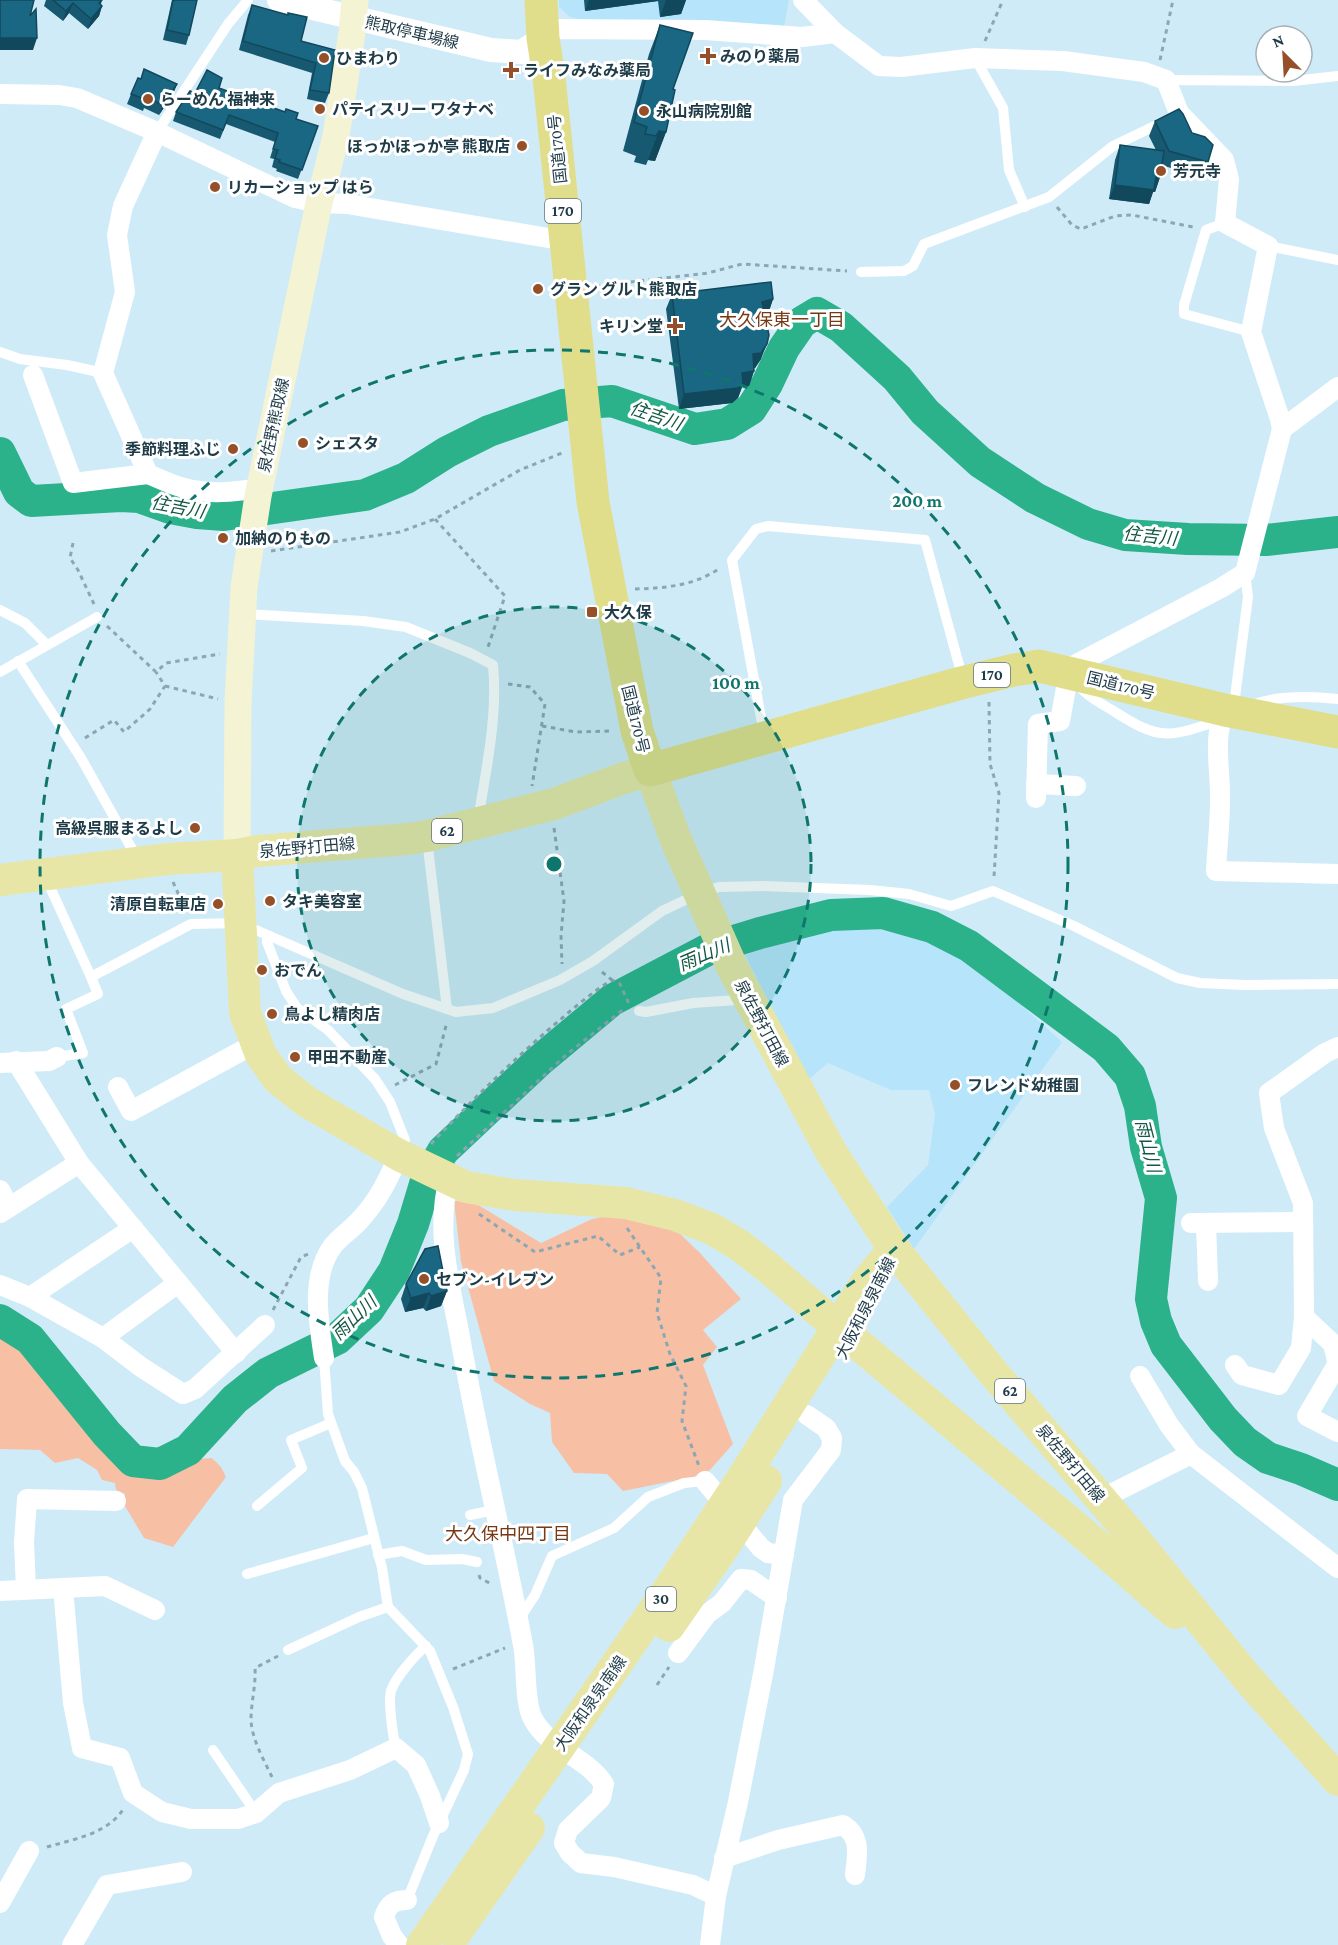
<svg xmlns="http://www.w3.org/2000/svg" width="1338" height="1945" font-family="'Crimson Pro','Noto Sans JP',serif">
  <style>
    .built { fill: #b6e4fa }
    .green { fill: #f7c0a5 }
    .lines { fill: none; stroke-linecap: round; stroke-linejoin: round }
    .river { stroke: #2bb28a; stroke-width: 32 }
    .path { stroke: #8ba7b4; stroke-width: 3; stroke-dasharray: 4.5 4.5; stroke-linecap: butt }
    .service { stroke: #fff; stroke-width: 10 }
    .minor { stroke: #fff; stroke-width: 20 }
    .tertiary { stroke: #fff; stroke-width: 24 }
    .secondary { stroke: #f4f3d3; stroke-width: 27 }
    .primary { stroke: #e8e6a7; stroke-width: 32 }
    .trunk { stroke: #e0de8a; stroke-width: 33 }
    .wall { fill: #165971 }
    .shaded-wall { fill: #12485c }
    .building { fill: #1a6783; stroke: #12485c; stroke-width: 1.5 }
    .ring { fill: none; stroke: #0f766e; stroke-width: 3; stroke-dasharray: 10 8 }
    .poi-dot { fill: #965029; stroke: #fff; stroke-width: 2 }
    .labels { text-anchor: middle; stroke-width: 6; stroke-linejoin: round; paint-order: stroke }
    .shield { fill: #fff; stroke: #62767f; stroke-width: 1.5 }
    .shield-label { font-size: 15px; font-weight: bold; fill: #1e3b48 }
    .street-label { font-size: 16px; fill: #1e3b48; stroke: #fff }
    .poi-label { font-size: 16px; font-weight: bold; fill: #1e3b48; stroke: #fff; text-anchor: start }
    .neighbourhood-label { font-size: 18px; fill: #773914; stroke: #fff }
    .water-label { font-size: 18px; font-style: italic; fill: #125843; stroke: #fff }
    .centre { fill: #0f766e; stroke: #fff; stroke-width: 3 }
    .ring-label { font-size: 18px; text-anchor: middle; font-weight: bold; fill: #0f766e; stroke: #fff; stroke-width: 6; stroke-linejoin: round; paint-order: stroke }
  </style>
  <rect width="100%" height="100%" fill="#d0ebf8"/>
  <g class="built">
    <polygon points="559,0 789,0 784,27 582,20 570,17 559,7"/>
    <polygon points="826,926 888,928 935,942 998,984 1062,1042 914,1249 887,1207 928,1165 935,1114 929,1090 891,1090 828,1063 808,1080 745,955"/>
  </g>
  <g class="green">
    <polygon points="470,1200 541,1243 592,1219 617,1214 674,1228 700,1253 741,1299 703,1330 717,1347 703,1365 733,1444 710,1470 693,1477 623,1491 607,1474 574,1473 552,1442 550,1413 530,1404 494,1381 461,1262 454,1201"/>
    <polygon points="0,1334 19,1346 112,1462 131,1475 147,1477 172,1474 198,1459 212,1458 221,1467 226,1477 173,1547 144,1538 125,1506 125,1494 116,1490 115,1483 102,1480 97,1470 78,1458 55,1463 40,1450 0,1449"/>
  </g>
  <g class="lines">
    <g class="river">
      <polyline points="0,453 19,492 31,501 121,496 139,497 170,508 197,513 224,515 365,495 406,478 447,452 489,431 563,405 612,401 695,429 727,424 751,409 767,384 784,348 802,322 817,313 841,327 874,357 897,378 925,412 980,462 1035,498 1088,524 1125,535 1188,539 1266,540 1338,532"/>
      <polyline points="0,1320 30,1339 107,1434 133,1461 160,1464 188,1450 235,1399 268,1373 337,1339 369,1309 394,1271 413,1224 426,1181 443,1151 539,1061 612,1000 711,948 760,933 831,915 883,913 932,927 969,946 1106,1048 1130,1076 1140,1106 1146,1147 1161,1198 1151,1299 1156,1321 1166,1345 1223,1419 1245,1442 1268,1458 1301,1469 1338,1485"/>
    </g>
    <g class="path">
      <polyline points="985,41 1003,0"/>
      <polyline points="1160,60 1173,0"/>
      <polyline points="1057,207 1072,225 1081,229 1115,216 1132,215 1193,227"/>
      <polyline points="595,286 708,273 742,264 847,271"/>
      <polyline points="435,519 505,596 488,647"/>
      <polyline points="73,543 70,558 78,570 94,604"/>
      <polyline points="271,551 400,532 435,519 520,470 562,453"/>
      <path d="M635,589C666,588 694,586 720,568"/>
      <polyline points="107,626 156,672 166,663 220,654"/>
      <polyline points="508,684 530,687 545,704 532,786"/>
      <polyline points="165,686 218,699"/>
      <polyline points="989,702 990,764 999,793 994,877"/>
      <polyline points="542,726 576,732 612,731"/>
      <polyline points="85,738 114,720 124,732 150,709 165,686 156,672"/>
      <polyline points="554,828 564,901 561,936 562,964"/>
      <polyline points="173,882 186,911"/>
      <polyline points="602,972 612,980"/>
      <polyline points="395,1085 436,1064 447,1022"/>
      <path d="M431,1144C468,1104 506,1067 547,1031C568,1013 589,994 612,980L620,984L629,1004"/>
      <polyline points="457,1156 566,1055 625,1008"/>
      <polyline points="479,1214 535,1252 598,1236 620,1255 640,1247"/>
      <polyline points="627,1228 661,1278 657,1313 670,1354 686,1386 682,1421 699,1466"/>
      <polyline points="273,1310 301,1257 308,1254"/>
      <polyline points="479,1575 480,1578 493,1585"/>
      <polyline points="453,1669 505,1648"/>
      <polyline points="657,1685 669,1667"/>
      <path d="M272,1777C264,1760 252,1740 251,1720C251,1702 256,1686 255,1668L278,1656"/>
      <path d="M47,1847C74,1839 108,1834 124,1808"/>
    </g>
    <g class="service">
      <polyline points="975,58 1003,108 1009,170 1025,207"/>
      <polyline points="1166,80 1293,81 1338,76"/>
      <polyline points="157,132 228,24 248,0"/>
      <polyline points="1225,223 1206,230 1184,305 1184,314 1251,332"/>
      <polyline points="1268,246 1338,260"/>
      <polyline points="861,272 904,271 913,266 924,244 1049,197 1113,146 1165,121"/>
      <polyline points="0,352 20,359 67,365 103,373"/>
      <polyline points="0,610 25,623 46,644"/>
      <path d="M244,614L363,621L406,627L470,653L493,665C498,716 486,770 478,820"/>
      <polyline points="18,661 81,758 137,858"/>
      <polyline points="0,672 97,617"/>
      <path d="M1078,685C1087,696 1100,703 1112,710C1160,741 1168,738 1220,720"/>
      <path d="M1252,705C1278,695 1311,696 1338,699"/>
      <polyline points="1227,707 1235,697 1248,597 1245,573"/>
      <polyline points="764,734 732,560 756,529 768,526 925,540 959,665 961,680"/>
      <polyline points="427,839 447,1009"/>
      <polyline points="45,876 91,977"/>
      <polyline points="267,936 267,942 286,991 297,1008 328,1030 375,1079 390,1102 405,1140 400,1152"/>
      <polyline points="639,1011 646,1012 693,1003 737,1000 745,997"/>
      <polyline points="57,1057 83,1053 66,1009 98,994 91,977 191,924 240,923 403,994 456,1012 493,1008 560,980 593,961 662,911 700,893 719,887 763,886 870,890 909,894 951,906 993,891 1074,926 1177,978 1200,983 1245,985 1338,984"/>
      <polyline points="324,1358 328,1414 345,1461 354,1472 362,1488 382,1568 388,1607 430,1651 453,1707 468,1754 464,1770 433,1836 407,1900"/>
      <polyline points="257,1506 302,1468 291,1440 331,1423"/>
      <polyline points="470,1515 494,1510"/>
      <polyline points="378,1555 402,1551 426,1560 462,1559 477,1562"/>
      <polyline points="247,1574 374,1538"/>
      <polyline points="518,1621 535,1595 552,1556 614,1528 648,1497 684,1483 705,1481"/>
      <polyline points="288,1650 359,1617 388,1607"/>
      <path d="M396,1748C393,1737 388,1702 391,1691C395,1678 415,1655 426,1646"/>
      <polyline points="213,1750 256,1813"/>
    </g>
    <g class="minor">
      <polyline points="803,0 835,33 879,66 901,67 975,58 1063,61 1144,72 1166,80 1179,113 1224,160 1229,179 1225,223 1268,246 1251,332 1280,419 1282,429 1245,573 1221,588 1063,671"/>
      <polyline points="543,38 557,29 705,30 802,37 835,33"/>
      <polyline points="0,94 59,95 77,98 157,132 295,198 319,203 347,204 566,241"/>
      <path d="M157,132L123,206L117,235L125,292L103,373L148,474C160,479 172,485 184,488C209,495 235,492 260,488"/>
      <polyline points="33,375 73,483 148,474"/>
      <polyline points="1282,429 1338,387"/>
      <path d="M1225,710C1212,738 1221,771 1220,801C1220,825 1217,848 1216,871L1338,874"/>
      <polyline points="1036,784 1076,786"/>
      <polyline points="1036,798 1038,724 1060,721 1069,672"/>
      <polyline points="1338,1047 1325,1053 1269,1093 1274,1128 1303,1203 1304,1317 1333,1344 1338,1364"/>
      <polyline points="16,1061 79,1163 236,1353"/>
      <polyline points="0,1063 49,1061 57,1057"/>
      <polyline points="118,1087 131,1111 256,1043"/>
      <path d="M449,1179C435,1230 450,1285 460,1337C478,1440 504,1542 523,1645C527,1664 524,1700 532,1717C547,1748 585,1756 604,1784L601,1798L568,1830L564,1843L570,1853L581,1863L614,1867L693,1885L716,1896"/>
      <polyline points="0,1190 9,1207"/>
      <polyline points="0,1213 79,1163"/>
      <polyline points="1191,1223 1303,1222"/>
      <polyline points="1206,1223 1208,1281"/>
      <polyline points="0,1285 30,1297 103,1338 141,1367 183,1394 195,1389 265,1325"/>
      <polyline points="30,1297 133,1228"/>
      <polyline points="103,1338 178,1283"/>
      <path d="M324,1358C319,1324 310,1278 332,1247C339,1237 351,1230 359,1221C378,1201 388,1180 399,1155"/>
      <polyline points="1338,1363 1307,1416 1338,1432"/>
      <polyline points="1235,1365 1242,1375 1279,1385 1301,1348 1304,1317"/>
      <polyline points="1140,1376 1169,1425 1191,1454"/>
      <polyline points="705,1481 761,1548 768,1553 784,1555"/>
      <polyline points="1101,1499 1191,1454 1338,1568"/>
      <polyline points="63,1588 73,1703 82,1748 120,1758 133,1793 162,1812 191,1819 238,1819 256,1813 279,1793 350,1770 396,1748 416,1765 430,1796 439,1823"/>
      <polyline points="26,1589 24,1542 27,1499 116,1501"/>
      <polyline points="0,1591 105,1586 155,1610"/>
      <polyline points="678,1653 707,1614 722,1603 741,1579 751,1580 777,1598"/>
      <path d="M724,1858L778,1840L843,1825C862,1837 857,1855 855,1875"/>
      <polyline points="0,1903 29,1851"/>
      <polyline points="72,1945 107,1885 182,1872"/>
      <path d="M399,1945L392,1936L384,1917C388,1905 393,1900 407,1900"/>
      <polyline points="710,1945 716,1896 738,1802 764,1669 793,1500 831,1450 832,1438 826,1428 807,1415"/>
    </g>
    <polyline class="tertiary" points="279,0 491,50 521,52 543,38"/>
    <polyline class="secondary" points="237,855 238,703 244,587 258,496 319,203 336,136 352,33 355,0"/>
    <g class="primary">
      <polyline points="237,855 245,1013 261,1055 278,1079 307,1102 399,1155 466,1187 515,1195 626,1203 675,1215 712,1229 739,1245 770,1269 837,1327"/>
      <polyline points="0,880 167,859 237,855 257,851 408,839 427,836 554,804 621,779 650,770 676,840 732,967 831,1152 894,1249 991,1370 1128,1531 1249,1680 1338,1780"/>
      <polyline points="851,1338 1104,1551 1117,1551 1127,1545 1128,1531"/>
      <polyline points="1104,1551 1175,1613"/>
      <polyline points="669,1626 723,1548 766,1481"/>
      <polyline points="455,1934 529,1828"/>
      <polyline points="422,1945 670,1587 738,1485 867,1281 894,1249"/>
    </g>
    <polyline class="trunk" points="541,0 543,38 549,77 593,502 637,731 650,770 961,683 1014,670 1039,666 1225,710 1338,732"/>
  </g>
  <g class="wall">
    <polygon points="46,0 102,0 101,4 102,6 99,16 88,29 69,13 63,21 44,6"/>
    <polygon points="172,0 197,0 189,35 186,45 163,40"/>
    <polygon points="584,0 686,0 681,14 660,17 658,1 585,11"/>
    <polygon points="252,5 301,41 335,50 329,93 325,103 307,99 312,73 239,50 248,15"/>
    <polygon points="660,25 673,89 666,132 655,161 648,160 646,165 634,162 636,156 623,151 649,54"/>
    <polygon points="177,84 173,94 159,115 144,108 143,111 127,104 131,94"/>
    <polygon points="195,93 318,126 298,179 276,171 277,169 272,167 274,159 270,158 275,142 226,124 220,139 173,121 176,112"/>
    <polygon points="1155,121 1192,133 1208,162 1203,177 1164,166 1162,163 1160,177 1155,192 1153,192 1149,204 1109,199 1115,160 1120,145 1156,150 1149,136"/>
    <polygon points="672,294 773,299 768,314 765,315 761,359 755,368 754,368 754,371 749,386 742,387 738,398 732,403 679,409 666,309"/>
    <polygon points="406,1284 447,1291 441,1306 426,1311 423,1308 405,1312 401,1299"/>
  </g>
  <g class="shaded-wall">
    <polygon points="589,0 659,0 658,1 585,11"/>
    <polygon points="666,0 686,0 681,14 660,17"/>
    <polygon points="73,3 69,13 63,21 66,11"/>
    <polygon points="102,6 99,16 88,29 91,19"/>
    <polygon points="0,38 37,38 33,50 0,50"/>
    <polygon points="177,84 173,94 159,115 163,105"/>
    <polygon points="659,131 666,132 655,161 648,160 646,165"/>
    <polygon points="1156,177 1160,177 1155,192 1153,192 1149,204 1109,199 1115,185"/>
    <polygon points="773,299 768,314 757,317 762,302"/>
    <polygon points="767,344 761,359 755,368 747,369 753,354"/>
    <polygon points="754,371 749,386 742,387 738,398 732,403 679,409 684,394 742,373"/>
    <polygon points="447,1291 441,1306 426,1311 431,1296"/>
    <polygon points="429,1293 423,1308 405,1312 411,1298"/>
  </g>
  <g class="building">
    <polygon points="0,0 34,0 30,16 36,9 37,38 0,38"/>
    <polygon points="53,0 102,0 99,3 102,6 91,19 73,3 66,11"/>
    <polygon points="173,0 197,0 189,35 167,30"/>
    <polygon points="252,5 288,15 288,13 307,17 301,41 335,50 329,93 310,90 316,63 243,41"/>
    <polygon points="660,25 693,33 673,89 675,90 666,132 659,131 656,136 645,134 647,127 634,122"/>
    <polygon points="144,69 177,84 163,105 148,98 147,100 131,94 138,78 141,79"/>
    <polygon points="207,70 222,78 219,88 285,112 286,109 298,113 296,119 318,126 302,170 279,162 280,160 275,158 278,150 273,149 278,133 229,115 223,130 176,112 190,91 195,93"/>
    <polygon points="1179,109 1183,114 1192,133 1205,137 1213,145 1208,162 1169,151 1155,121"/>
    <polygon points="1120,145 1164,151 1160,177 1156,177 1154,190 1115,185"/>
    <polygon points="771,282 773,299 762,302 769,335 767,344 761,353 753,354 754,371 742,373 743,383 738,388 684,394 672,294"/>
    <polygon points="438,1246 447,1291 431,1296 429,1293 411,1298 406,1284 425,1249"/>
  </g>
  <circle cx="554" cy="864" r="257" fill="#0f766e" fill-opacity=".12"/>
  <g class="ring">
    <circle cx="554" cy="864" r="257"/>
    <circle cx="554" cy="864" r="514"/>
  </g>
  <g class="poi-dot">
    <path d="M705 47h6v6h6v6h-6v6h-6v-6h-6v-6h6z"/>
    <circle cx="324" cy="58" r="6"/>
    <path d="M508 61h6v6h6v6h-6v6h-6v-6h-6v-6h6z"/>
    <circle cx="148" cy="99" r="6"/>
    <circle cx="320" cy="109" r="6"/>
    <circle cx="644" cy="111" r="6"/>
    <circle cx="522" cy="146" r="6"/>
    <circle cx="1161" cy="171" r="6"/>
    <circle cx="215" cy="187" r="6"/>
    <circle cx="538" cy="289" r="6"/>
    <path d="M672 317h6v6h6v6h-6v6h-6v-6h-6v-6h6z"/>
    <circle cx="303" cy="443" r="6"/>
    <circle cx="233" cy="449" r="6"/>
    <circle cx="223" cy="538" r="6"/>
    <rect x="586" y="606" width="12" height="12" rx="3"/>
    <circle cx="195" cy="828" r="6"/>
    <circle cx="270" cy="901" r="6"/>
    <circle cx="218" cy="904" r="6"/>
    <circle cx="262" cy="970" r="6"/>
    <circle cx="272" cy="1014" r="6"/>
    <circle cx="295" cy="1057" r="6"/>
    <circle cx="955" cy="1085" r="6"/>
    <circle cx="424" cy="1279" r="6"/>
  </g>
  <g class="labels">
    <g class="shield">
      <rect x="545" y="199" width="36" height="24" rx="4.5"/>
      <rect x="974" y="663" width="36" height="24" rx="4.5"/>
      <rect x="432" y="819" width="30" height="24" rx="4.5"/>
      <rect x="995" y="1379" width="30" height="24" rx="4.5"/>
      <rect x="646" y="1587" width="30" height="24" rx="4.5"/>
    </g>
    <g class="shield-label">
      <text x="563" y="216">170</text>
      <text x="992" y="680">170</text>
      <text x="447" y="836">62</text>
      <text x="1010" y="1396">62</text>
      <text x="661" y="1604">30</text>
    </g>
    <g class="street-label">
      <text transform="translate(412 32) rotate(13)" y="6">熊取停車場線</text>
      <text transform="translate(557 149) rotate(-96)" y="6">国道170号</text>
      <text transform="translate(273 425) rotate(-78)" y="6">泉佐野熊取線</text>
      <text transform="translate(1121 685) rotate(14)" y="6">国道170号</text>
      <text transform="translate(636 719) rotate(76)" y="6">国道170号</text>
      <text transform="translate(307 847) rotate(-5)" y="6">泉佐野打田線</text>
      <text transform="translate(762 1023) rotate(62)" y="6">泉佐野打田線</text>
      <text transform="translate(865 1308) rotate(-63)" y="6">大阪和泉泉南線</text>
      <text transform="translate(1071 1463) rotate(50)" y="6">泉佐野打田線</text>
      <text transform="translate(590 1703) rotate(-55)" y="6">大阪和泉泉南線</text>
    </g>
    <g class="poi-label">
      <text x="720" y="62">みのり薬局</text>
      <text x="336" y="64">ひまわり</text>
      <text x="523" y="76">ライフみなみ薬局</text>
      <text x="160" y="105">らーめん 福神来</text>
      <text x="332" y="115">パティスリー ワタナベ</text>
      <text x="656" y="117">永山病院別館</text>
      <text x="510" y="152" text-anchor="end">ほっかほっか亭 熊取店</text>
      <text x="1173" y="177">芳元寺</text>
      <text x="227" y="193">リカーショップ はら</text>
      <text x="550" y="295">グラン グルト熊取店</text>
      <text x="663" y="332" text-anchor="end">キリン堂</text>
      <text x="315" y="449">シェスタ</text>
      <text x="221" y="455" text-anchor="end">季節料理ふじ</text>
      <text x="235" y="544">加納のりもの</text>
      <text x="604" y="618">大久保</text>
      <text x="183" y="834" text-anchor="end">高級呉服まるよし</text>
      <text x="282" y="907">タキ美容室</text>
      <text x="206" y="910" text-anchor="end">清原自転車店</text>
      <text x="274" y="976">おでん</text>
      <text x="284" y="1020">鳥よし精肉店</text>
      <text x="307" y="1063">甲田不動産</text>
      <text x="967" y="1091">フレンド幼稚園</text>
      <text x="436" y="1285">セブン-イレブン</text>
    </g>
    <g class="neighbourhood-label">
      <text x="782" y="326">大久保東一丁目</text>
      <text x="508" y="1540">大久保中四丁目</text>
    </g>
    <g class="water-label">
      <text transform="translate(656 416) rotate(19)" y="6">住吉川</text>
      <text transform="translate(178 507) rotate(11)" y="6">住吉川</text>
      <text transform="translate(1150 536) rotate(6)" y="6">住吉川</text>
      <text transform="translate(704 955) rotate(-23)" y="6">雨山川</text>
      <text transform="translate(1148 1146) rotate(76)" y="6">雨山川</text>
      <text transform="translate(354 1318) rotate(-44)" y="6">雨山川</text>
    </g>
  </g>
  <circle cx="554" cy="864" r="9" class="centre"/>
  <g class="ring-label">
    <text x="917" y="507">200 m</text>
    <text x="736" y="689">100 m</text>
  </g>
  <g transform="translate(1284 54) rotate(336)"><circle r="28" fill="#ffffff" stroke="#a5b1b6" stroke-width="1.5"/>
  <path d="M0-4.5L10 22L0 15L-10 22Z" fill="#965029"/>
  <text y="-9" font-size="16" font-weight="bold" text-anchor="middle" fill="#1e3b48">N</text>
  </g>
</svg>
